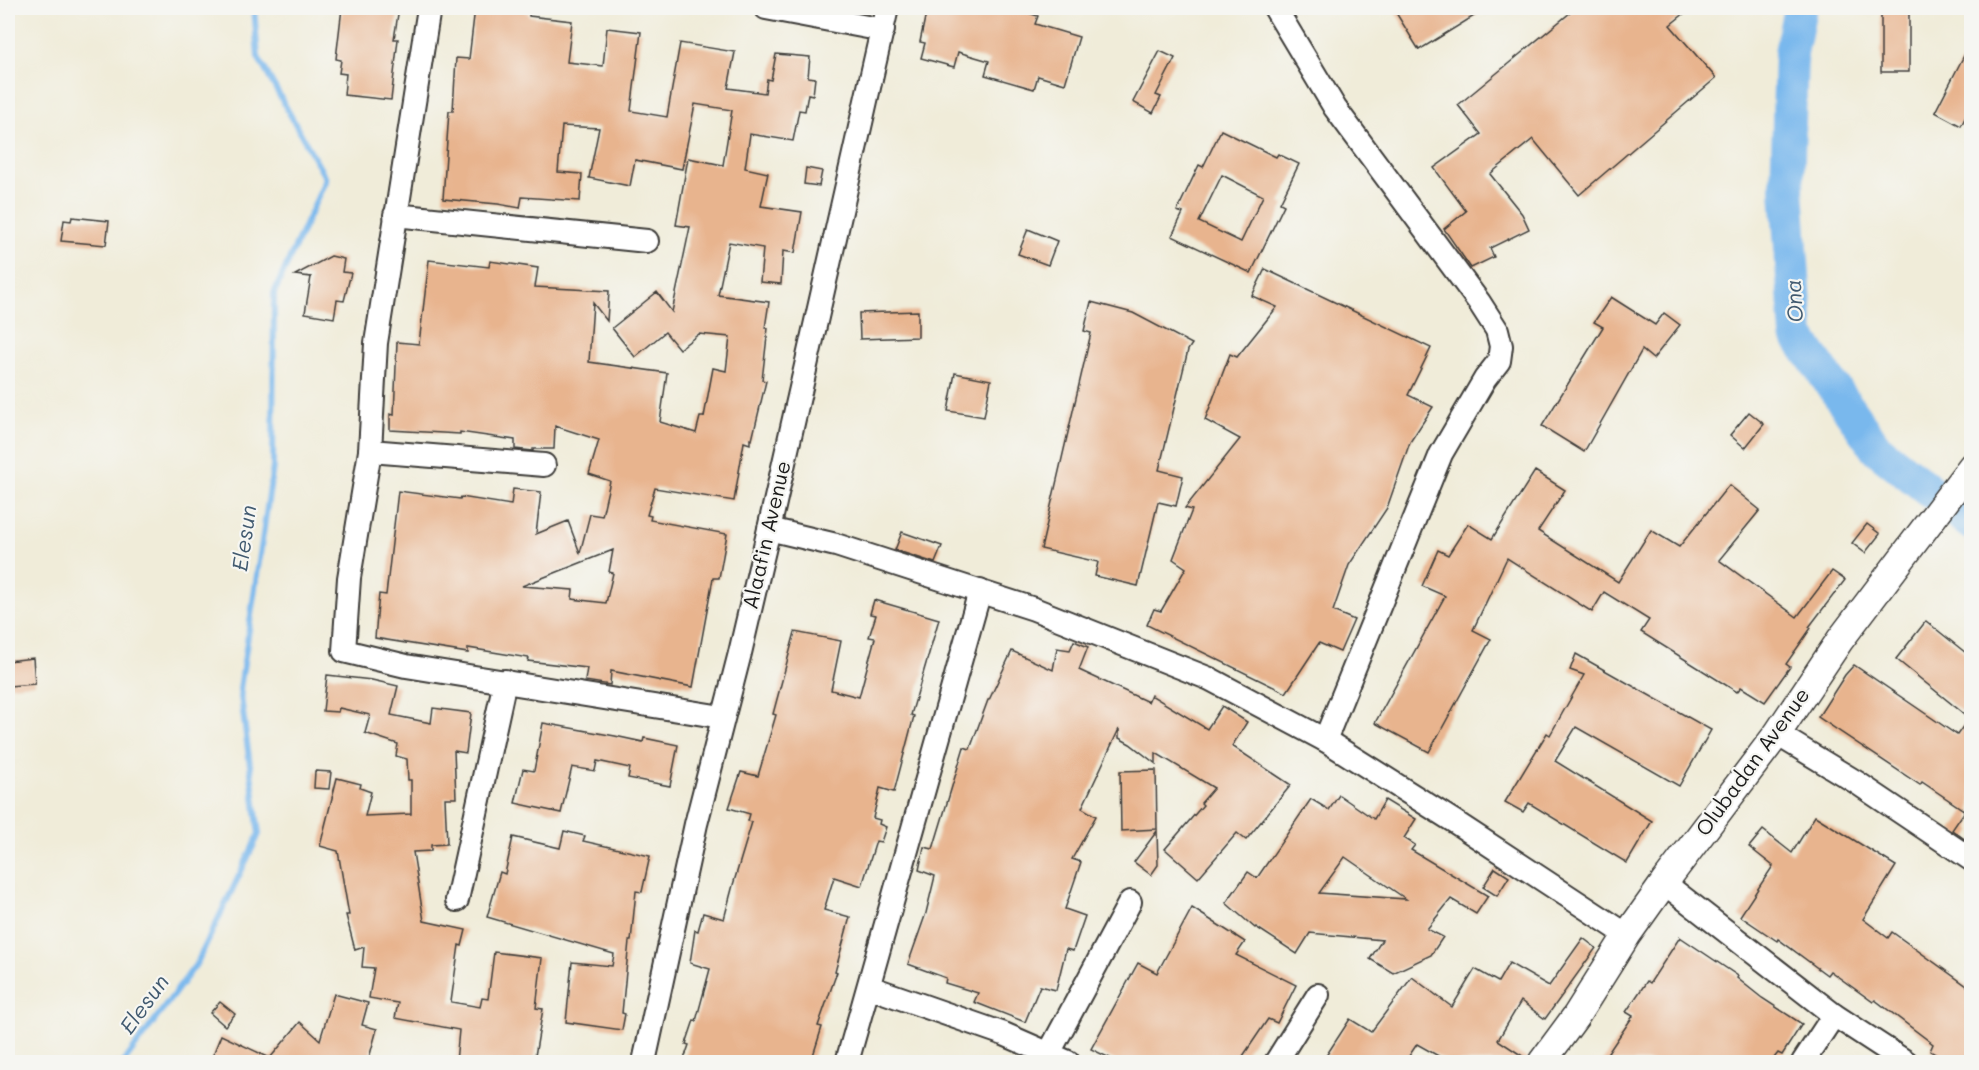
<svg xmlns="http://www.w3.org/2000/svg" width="1979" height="1070" font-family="Mali,sans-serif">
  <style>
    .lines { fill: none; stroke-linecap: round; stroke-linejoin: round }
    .stream { stroke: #79b8ed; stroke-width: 6 }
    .river { stroke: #79b8ed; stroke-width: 34 }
    .building { fill: #e8b48e; fill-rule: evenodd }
    .minor-casing { stroke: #3c3b38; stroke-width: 26 }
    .tertiary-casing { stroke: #3c3b38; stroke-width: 30 }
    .minor { stroke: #fff; stroke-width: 22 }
    .tertiary { stroke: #fff; stroke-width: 27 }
    .labels { text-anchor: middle; stroke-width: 4.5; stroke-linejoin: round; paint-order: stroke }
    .street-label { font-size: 21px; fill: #1c1c1c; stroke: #f6f6f2 }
    .water-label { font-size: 22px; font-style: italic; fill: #415a70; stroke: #f6f6f2 }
  </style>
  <rect width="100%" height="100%" fill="#f6f6f2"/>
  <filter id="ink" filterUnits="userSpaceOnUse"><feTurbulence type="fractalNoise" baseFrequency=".0167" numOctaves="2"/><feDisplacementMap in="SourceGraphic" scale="12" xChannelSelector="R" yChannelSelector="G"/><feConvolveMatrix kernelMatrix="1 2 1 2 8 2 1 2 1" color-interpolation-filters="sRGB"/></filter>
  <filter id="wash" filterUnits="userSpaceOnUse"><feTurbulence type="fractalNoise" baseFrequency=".008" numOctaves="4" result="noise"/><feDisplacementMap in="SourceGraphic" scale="24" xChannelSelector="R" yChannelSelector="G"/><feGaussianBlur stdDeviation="1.35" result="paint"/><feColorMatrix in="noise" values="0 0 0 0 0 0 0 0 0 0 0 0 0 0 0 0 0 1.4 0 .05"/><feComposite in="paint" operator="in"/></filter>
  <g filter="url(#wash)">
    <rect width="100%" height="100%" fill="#f0ecd9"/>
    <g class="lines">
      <polyline class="stream" points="124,1062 197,963 259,834 240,689 273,467 274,293 326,179 258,57 254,8"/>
      <polyline class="river" points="1800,8 1791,53 1787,190 1797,335 1876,448 1972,524"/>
    </g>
    <g id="blocks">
      <g class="building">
        <polygon points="342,8 399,8 394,39 398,39 391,100 344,95 346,74 339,73 341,60 336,59"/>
        <path d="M475,8H526L525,12L529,13V16L572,21L567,62L603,66L607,28L641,32L631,111L667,117L680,43L735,52L728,88L765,93L767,79L771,80L776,54L810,57L808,77L815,78L813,95L808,94L805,111L799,110L793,141L750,134L745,168L768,173L761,206L802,212L795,253L783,251L781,284L760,282L763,248L729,242L718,295L769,302L765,328H768L762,380L766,381L752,440L750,439V444L744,442L734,501L655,488L647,515L651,516L650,520L727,534L719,578H713L693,687L611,671L610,685L585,681L587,668L528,661L529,658L468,648V653L375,638L379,594L386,595L398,491L460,499L461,497L511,505L513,489L541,492L536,534L568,521L580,553L590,514L602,516L610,481L589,474L599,440L555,426L554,449H533V451L515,449V440L460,432V434L390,430V414L394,415L397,342L419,344L429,260L489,267L490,261L538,268L535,287L609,291L607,321L593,303L589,362L667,373L660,422L696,433L700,417H704L713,368L726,371L730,337L699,334L679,349L665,332L635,357L612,328L657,292L672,312L690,227L676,225L688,158L723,165L732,110L695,104L682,169L635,160L630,186L589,178L599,128L562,126L558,172L582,174L580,201L522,197L520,208L498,204L443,199L449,111H453L456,58L469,59ZM613,550L609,572L613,573L606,603L572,599L573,590L522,586Z"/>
        <polygon points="927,8 1012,8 1038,16 1035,24 1079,37 1065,84 1038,76 1034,89 985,75 989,61 958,52 954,67 921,58 925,43 920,42"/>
        <polygon points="1393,8 1487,8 1419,50"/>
        <polygon points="1576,8 1691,8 1670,25 1716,78 1579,195 1533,139 1490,174 1522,214 1529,229 1490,248 1494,257 1471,268 1444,229 1466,211 1434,168 1481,134 1458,105"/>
        <rect x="1881" y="8" width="28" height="64"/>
        <polygon points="1971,42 1971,106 1961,126 1935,112"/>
        <polygon points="1160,51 1175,58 1156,95 1161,97 1153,113 1133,102"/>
        <path d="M1221,130L1276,157L1278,154L1299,164L1280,203L1284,205L1251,273L1172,236L1183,213L1177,211L1199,165L1203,167ZM1222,175L1263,196L1241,242L1199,222Z"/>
        <polygon points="806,168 822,171 819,186 804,184"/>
        <polygon points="72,217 109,221 106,245 61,241 64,220 71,221"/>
        <polygon points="1028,229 1057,241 1048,265 1018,254"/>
        <polygon points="331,256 344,259 342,272 351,273 344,301 337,300 334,318 305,313 311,277 295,275"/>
        <polygon points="1265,269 1431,348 1408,395 1433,407 1410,442 1387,508 1349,565 1333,611 1354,620 1340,652 1319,643 1286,693 1147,625 1154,609 1161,611 1186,568 1173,559 1192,510 1185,508 1240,439 1205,420 1230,354 1237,357 1277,307 1252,296"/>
        <polygon points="1611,297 1655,325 1664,313 1680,325 1653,359 1642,350 1584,452 1542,426 1603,327 1594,322"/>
        <polygon points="1091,302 1133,313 1192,344 1188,350 1159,470 1183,476 1176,506 1158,502 1138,586 1095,576 1098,562 1041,549 1091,333 1084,331"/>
        <polygon points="918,311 918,337 860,339 859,313"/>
        <polygon points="955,373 991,380 984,417 948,411"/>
        <polygon points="1749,412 1764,424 1745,448 1730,435"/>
        <polygon points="1535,471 1565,490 1538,531 1618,582 1651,530 1679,547 1729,485 1760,510 1719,560 1797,617 1832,571 1845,580 1809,627 1811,628 1786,664 1790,667 1765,702 1741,687 1737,692 1641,632 1649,620 1604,592 1592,612 1507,558 1473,630 1491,639 1429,752 1375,723 1445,596 1422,586 1438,550 1448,555 1468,524 1492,539"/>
        <polygon points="1867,524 1880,534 1865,553 1852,543"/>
        <polygon points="902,532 942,546 935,563 895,550"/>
        <polygon points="874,600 939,619 911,715 914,716 894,792 880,788 873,818 880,820 879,824 886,827 881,842 876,841 862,886 834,877 824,910 850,917 835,972 837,972 818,1026 822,1027 811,1062 683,1062 689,1045 686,1044 694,1020 696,1021 710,969 690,963 695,930 698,931 703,913 724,919 733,885 752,822 748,821 750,814 729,808 741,772 758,776 776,715 773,714 795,632 841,641 831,690 859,697 875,638 869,637 876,615 870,614"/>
        <polygon points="1926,621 1971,657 1971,831 1966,840 1952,830 1965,811 1922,782 1920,785 1818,717 1845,675 1854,665 1957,735 1969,718 1896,659"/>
        <polygon points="1074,641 1088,647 1079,670 1148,702 1151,695 1207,729 1222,706 1247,722 1232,746 1291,785 1246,840 1237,833 1198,878 1165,849 1203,805 1201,803 1214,788 1156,753 1156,764 1130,744 1119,738 1119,729 1082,808 1096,816 1072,859 1081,862 1065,909 1085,916 1073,951 1066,949 1056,990 1040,986 1025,1022 974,1002 978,993 945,983 946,978 908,964 926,913 935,876 919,870 924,847 933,849 964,747 970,749 988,700 989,700 1012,651 1053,670 1057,648 1070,650"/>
        <polygon points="1576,654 1711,730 1679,786 1576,727 1555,761 1652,821 1627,863 1529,803 1523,812 1505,802 1547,733 1550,735 1584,675 1570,670"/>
        <polygon points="33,658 35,684 8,686 8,661"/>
        <polygon points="327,675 372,680 398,686 391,715 431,723 433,708 471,713 466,753 454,751 456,798 445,798 447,844 431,845 431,851 413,852 424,921 466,930 462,946 459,945 451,1002 480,1007 482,998 488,999 494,952 542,958 536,1008 543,1009 534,1062 456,1062 459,1030 395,1018 398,1003 369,998 374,968 362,967 364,947 355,950 346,915 349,915 338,851 320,846 337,778 361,784 360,788 371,792 365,816 411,814 411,780 408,780 407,759 396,756 398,744 365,733 370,715 339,708 338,712 323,711"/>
        <polygon points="543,723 615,736 643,742 644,738 678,745 670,786 628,778 630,768 597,761 595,771 572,767 561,813 515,803 523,769 534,771"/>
        <polygon points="1156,770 1157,829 1121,831 1120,771"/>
        <polygon points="315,771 331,772 329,789 314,788"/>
        <path d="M1339,795L1374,819L1385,800L1416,819L1404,838L1415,845L1411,850L1488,896L1476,914L1451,899L1427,929L1443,937L1431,955L1393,973L1370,959L1382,940L1310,933L1297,954L1256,927L1255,928L1226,903L1248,872L1257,878L1311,799L1329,810ZM1345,857L1406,899L1319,893Z"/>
        <polygon points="1815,816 1896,866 1863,919 1888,938 1892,932 1971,989 1971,1062 1948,1062 1930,1051 1933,1044 1875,1000 1873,1002 1830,971 1827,975 1778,939 1777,941 1740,916 1773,866 1749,847 1763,830 1792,853"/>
        <polygon points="564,831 585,836 583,841 650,856 642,892 636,891 631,941 629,941 622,1013 625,1014 622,1030 566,1022 572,962 612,966 614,954 487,917 500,872 505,874 513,837 560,848"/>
        <polygon points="1157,831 1158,865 1151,875 1134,862"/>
        <polygon points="1495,868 1509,877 1497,896 1483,887"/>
        <polygon points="1192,908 1245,942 1236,955 1296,985 1277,1023 1268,1019 1239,1062 1118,1062 1091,1049 1138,963 1157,973"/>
        <polygon points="1680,937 1738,976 1737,978 1762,998 1802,1024 1782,1055 1778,1053 1771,1062 1602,1062 1633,1016 1626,1012 1647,981 1650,983"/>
        <polygon points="1583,938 1596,948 1545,1019 1521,1001 1498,1040 1527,1059 1527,1062 1449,1062 1417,1044 1405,1062 1322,1062 1350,1019 1371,1032 1412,977 1452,1007 1475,969 1498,982 1509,963 1549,986"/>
        <polygon points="334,994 368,1003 362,1025 377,1029 368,1062 210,1062 221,1035 270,1058 300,1022 320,1040"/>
        <polygon points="220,1002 235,1014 225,1026 210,1013"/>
      </g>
    </g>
  </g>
  <g filter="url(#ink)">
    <use href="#blocks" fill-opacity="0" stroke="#3c3b38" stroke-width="1.5"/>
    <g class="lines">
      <g class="minor-casing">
        <g id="minor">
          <polyline points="429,8 376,343 370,451 349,578 344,651 406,666 722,717"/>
          <polyline points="766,8 883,30"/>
          <polyline points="1275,8 1335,108 1479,302 1497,330 1501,346 1499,361 1485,379 1441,454 1325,740"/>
          <polyline points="395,215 647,241"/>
          <polyline points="370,451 544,465"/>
          <polyline points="769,529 836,545 1034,609 1210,679 1325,740 1455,822 1627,935"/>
          <polyline points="1777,734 1856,782 1972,860"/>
          <polyline points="1664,883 1834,1015 1906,1062"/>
          <polyline points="457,900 505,681"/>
          <polyline points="869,987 1004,1034 1068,1062"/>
          <polyline points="1049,1053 1130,902"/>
          <polyline points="644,1062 696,824 740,653 769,529 887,8"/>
          <polyline points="847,1062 980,591"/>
          <polyline points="1276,1062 1318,995"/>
          <polyline points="1803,1062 1834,1015"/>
        </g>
      </g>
      <g class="tertiary-casing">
        <polyline id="tertiary" points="1542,1062 1576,1016 1627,935 1664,883 1777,734 1840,640 1972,466"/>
      </g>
      <use href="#minor" class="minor"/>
      <use href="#tertiary" class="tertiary"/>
    </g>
  </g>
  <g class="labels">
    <g class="street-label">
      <text transform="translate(767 535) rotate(-77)" y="7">Alaafin Avenue</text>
      <text transform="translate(1753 762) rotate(-54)" y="7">Olubadan Avenue</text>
    </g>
    <g class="water-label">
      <text transform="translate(1794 301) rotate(-94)" y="8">Ona</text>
      <text transform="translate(244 538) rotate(-82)" y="8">Elesun</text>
      <text transform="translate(144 1004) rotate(-54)" y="8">Elesun</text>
    </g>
  </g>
  <rect width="1979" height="1070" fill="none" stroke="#f6f6f2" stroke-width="30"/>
</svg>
